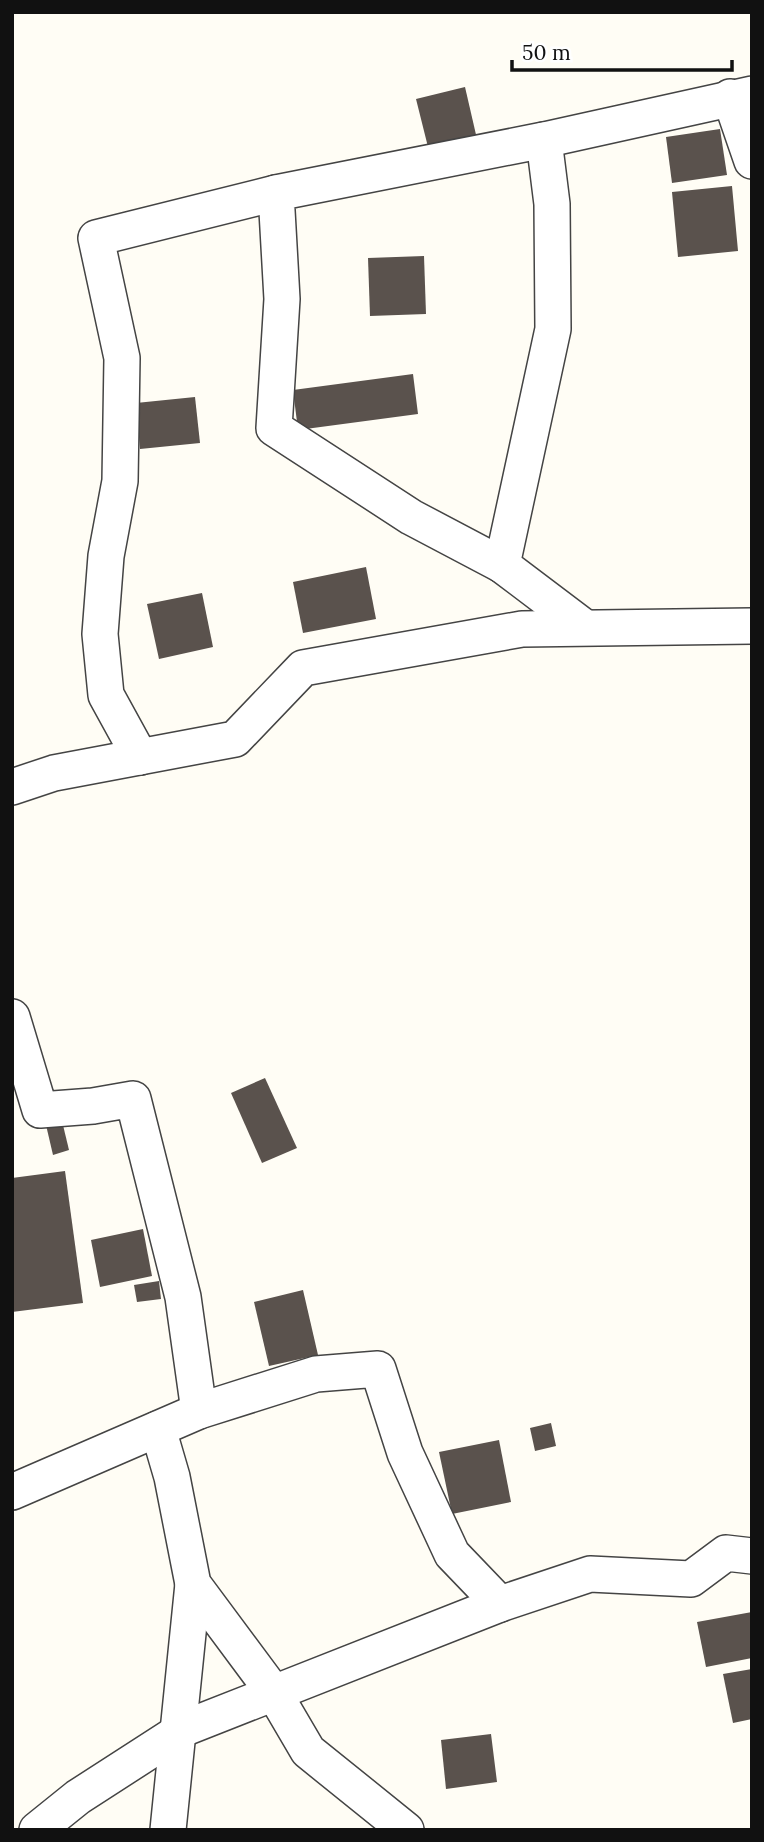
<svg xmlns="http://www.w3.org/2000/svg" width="764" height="1842" font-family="Lora,serif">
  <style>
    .building { fill: #5a524d }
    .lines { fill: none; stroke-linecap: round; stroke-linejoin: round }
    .minor-casing { stroke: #444; stroke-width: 38 }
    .minor { stroke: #fff; stroke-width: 35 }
  </style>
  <rect width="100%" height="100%" fill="#fffdf5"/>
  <g class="building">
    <polygon points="465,87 477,139 429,151 416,99"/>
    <polygon points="720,129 727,175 672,183 666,137"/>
    <polygon points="732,186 738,251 678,257 672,192"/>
    <polygon points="424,256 426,314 370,316 368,258"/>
    <polygon points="413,374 418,414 298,430 293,390"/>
    <polygon points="195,397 200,443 140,449 136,403"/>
    <polygon points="366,567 376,619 303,633 293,582"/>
    <polygon points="202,593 213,647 159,659 147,604"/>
    <polygon points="265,1078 297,1148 262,1163 231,1093"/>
    <polygon points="62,1121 69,1150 53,1155 46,1125"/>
    <polygon points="65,1171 83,1303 12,1312 12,1178"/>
    <polygon points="143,1229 152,1276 100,1287 91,1240"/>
    <polygon points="159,1281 161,1299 137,1302 134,1285"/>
    <polygon points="303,1290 318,1355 269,1366 254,1302"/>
    <polygon points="551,1423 556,1446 535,1451 530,1428"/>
    <polygon points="499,1440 511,1502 452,1514 439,1452"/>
    <polygon points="752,1612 752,1658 706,1667 697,1622"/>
    <polygon points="752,1669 752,1719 733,1723 723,1674"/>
    <polygon points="491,1734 497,1782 446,1789 441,1740"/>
  </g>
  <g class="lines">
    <g class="minor-casing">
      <g id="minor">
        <polyline points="730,97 752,161"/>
        <polyline points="544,140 552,204 553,329 502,565 584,627"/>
        <polyline points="502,565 411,517 274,428 282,299 276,193 544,140 752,94"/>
        <polyline points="140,757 106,695 100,634 106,556 120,481 122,358 96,238 276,193"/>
        <polyline points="12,787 54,773 235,739 303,668 522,629 752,626"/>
        <polyline points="12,1017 40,1110 93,1106 133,1099 183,1297 199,1411"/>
        <polyline points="158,1429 172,1477 193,1584 274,1693 308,1751 406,1830"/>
        <polyline points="12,1492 199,1411 316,1374 378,1369 405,1453 452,1554 500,1604"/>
        <polyline points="37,1830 78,1797 185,1728 500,1604 590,1574 691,1579 726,1553 752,1556"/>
        <polyline points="168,1830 193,1584"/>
      </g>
    </g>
    <use href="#minor" class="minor"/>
  </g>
  <rect width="764" height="1842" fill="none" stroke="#111111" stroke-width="28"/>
  <path d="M512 60v10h220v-10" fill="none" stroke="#111111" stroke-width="3.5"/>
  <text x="522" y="60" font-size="21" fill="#111111" stroke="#ffffff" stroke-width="5" paint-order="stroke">50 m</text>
</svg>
